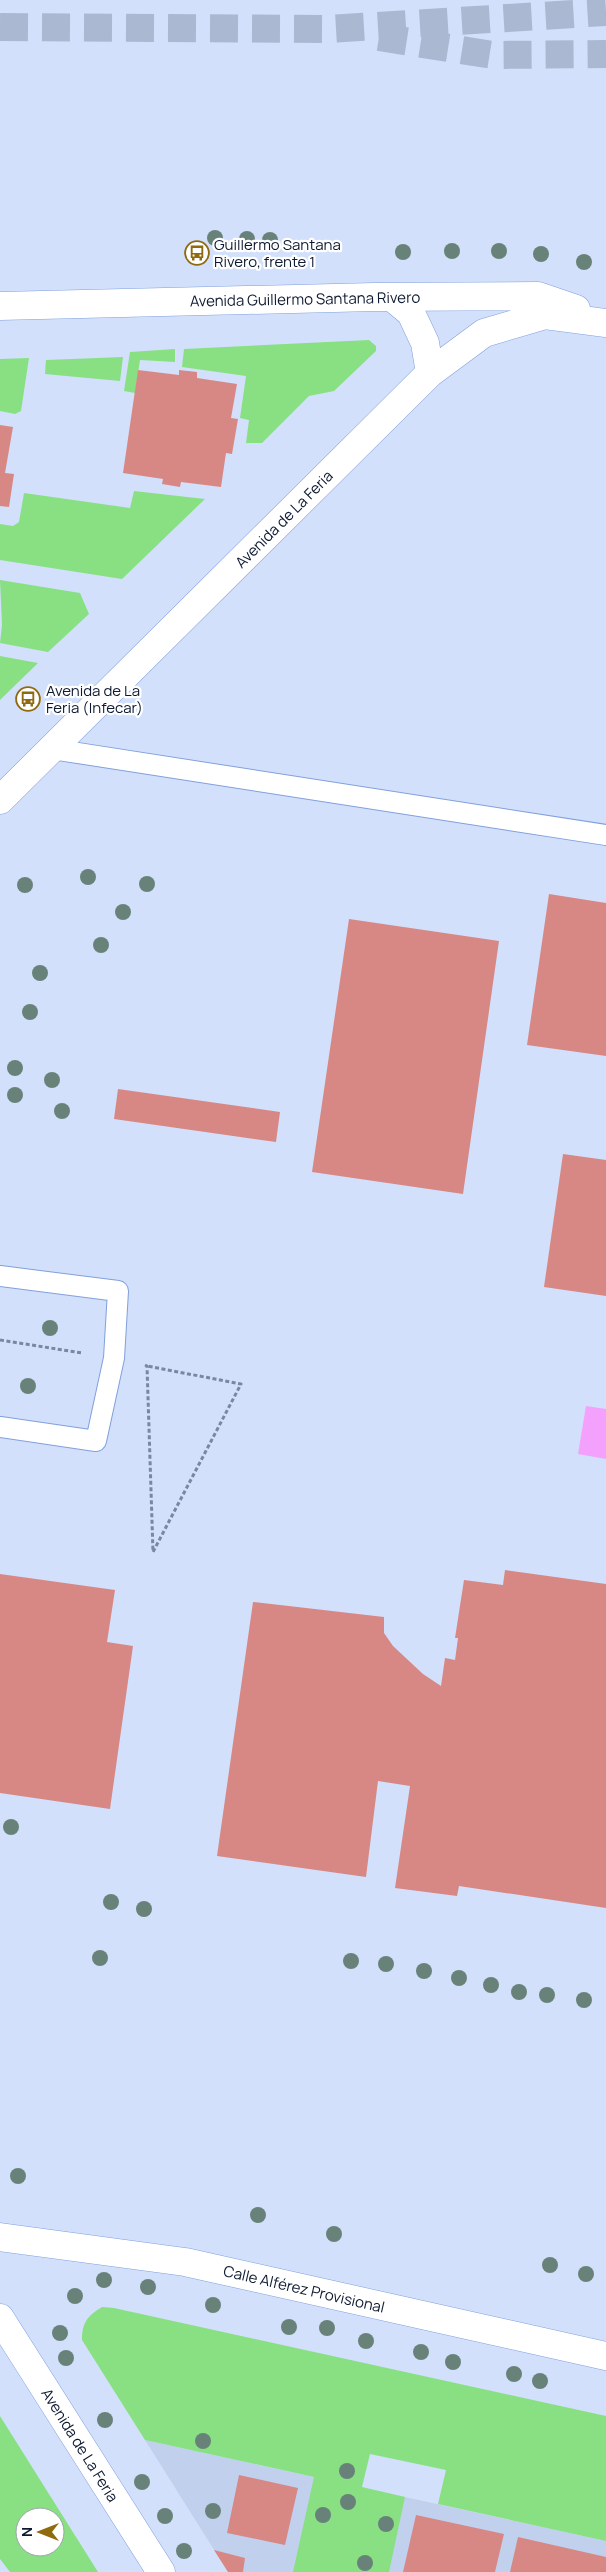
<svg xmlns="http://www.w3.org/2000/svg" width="606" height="2572" font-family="Manrope,sans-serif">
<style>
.built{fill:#c1d1ed}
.green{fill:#88e083;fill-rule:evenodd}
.water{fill:#f4a1fe}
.building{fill:#d78884}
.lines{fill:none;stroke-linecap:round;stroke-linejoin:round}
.highway-tunnel{stroke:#abb8d2;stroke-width:28;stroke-dasharray:28 14;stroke-linecap:butt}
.lane-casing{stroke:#80a0dd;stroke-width:22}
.street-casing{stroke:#80a0dd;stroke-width:29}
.path{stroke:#7a87a0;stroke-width:3;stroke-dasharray:4 2.5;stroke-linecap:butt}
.lane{stroke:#fff;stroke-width:20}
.street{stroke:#fff;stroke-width:28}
.tree{fill:#68827a}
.labels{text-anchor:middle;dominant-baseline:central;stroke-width:4.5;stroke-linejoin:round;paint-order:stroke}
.poi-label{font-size:15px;fill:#0d1930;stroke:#fff;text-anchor:start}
.street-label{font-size:15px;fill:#0d1930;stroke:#fff}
</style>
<rect width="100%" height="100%" fill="#d2e0fb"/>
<path class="built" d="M145,2440L606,2541V2572H228Z"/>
<path class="green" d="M369,340L376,346V351L334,391L309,396L262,443H246L249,420L240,418L246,376L182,367L184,349Z
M175,349V362L140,360L135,393L124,391L130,352Z
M123,357L120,381L45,374L46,360Z
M29,358L21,411L15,414L0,411V359Z
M134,491L205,499L122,579L0,560V524L13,526L19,522L24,493L130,508Z
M0,580L80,593L89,614L48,652L0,643L2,625Z
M0,656L38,663L0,700Z
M102,2307L114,2308L606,2416V2541L438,2504L446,2470L370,2454L362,2487L405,2497L389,2572H293L314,2477L145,2440L82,2340C82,2323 87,2316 102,2307Z
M0,2416L98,2572H10L0,2559ZM25,2517H55V2547H25Z"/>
<path class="water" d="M586,1406L606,1409V1459L578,1454Z"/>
<path class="building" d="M138,370L179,375V370L197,372V378L237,384L231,418L238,419L232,454L226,453L221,487L181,482L180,487L162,484L163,479L123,473Z
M0,425L13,427L5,473L14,474L9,507L0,506Z
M549,894L606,903V1056L527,1045Z
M349,919L499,941L463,1194L312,1172Z
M118,1089L280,1112L276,1142L114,1119Z
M563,1154L606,1160V1296L544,1287Z
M505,1570L606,1584V1908L459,1886L457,1896L395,1888L410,1786L378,1781L366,1877L217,1856L253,1602L384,1617V1633L393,1646L423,1674L441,1686L445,1658L455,1660L458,1638H455L464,1580L503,1585Z
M0,1574L115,1590L107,1642L133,1646L110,1809L0,1793Z
M239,2475L298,2488L285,2545L227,2533Z
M416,2515L504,2534L495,2572H403Z
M518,2537L606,2557V2572H510Z
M214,2550L245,2558L243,2572H228Z"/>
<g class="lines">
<path class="highway-tunnel" d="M0,27L328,29L606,12
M379,37L493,55L606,54"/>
<g class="lane-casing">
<path id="lane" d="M52,749L606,835
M0,1276L118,1291L114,1358L96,1441L0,1427"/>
</g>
<g class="street-casing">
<path id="street" d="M393,298L411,313L425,343L430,373
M0,306L374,297L538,296L576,309
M0,800L430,373L484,333L545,315L606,323
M0,2237L185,2262L606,2356
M0,2318L161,2572"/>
</g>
<path class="path" d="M0,1340L82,1353
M145,1365L147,1366L153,1552L241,1384L147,1366"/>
<use href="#lane" class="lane"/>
<use href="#street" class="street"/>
</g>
<g class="tree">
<circle cx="215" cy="238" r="8"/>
<circle cx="247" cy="239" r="8"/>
<circle cx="270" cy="240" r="8"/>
<circle cx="452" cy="251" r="8"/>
<circle cx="499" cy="251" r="8"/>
<circle cx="403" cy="252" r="8"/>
<circle cx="541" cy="254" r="8"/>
<circle cx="584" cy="262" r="8"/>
<circle cx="88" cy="877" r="8"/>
<circle cx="147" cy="884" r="8"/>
<circle cx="25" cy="885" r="8"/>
<circle cx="123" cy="912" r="8"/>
<circle cx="101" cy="945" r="8"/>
<circle cx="40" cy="973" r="8"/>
<circle cx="30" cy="1012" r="8"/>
<circle cx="15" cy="1068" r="8"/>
<circle cx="52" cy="1080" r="8"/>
<circle cx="15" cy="1095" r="8"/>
<circle cx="62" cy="1111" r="8"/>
<circle cx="50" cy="1328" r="8"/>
<circle cx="28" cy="1386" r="8"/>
<circle cx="11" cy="1827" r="8"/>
<circle cx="111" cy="1902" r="8"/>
<circle cx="144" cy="1909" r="8"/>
<circle cx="100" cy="1958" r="8"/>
<circle cx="351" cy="1961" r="8"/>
<circle cx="386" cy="1964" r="8"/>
<circle cx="424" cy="1971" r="8"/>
<circle cx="459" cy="1978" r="8"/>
<circle cx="491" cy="1985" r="8"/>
<circle cx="519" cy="1992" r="8"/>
<circle cx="547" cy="1995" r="8"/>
<circle cx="584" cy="2000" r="8"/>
<circle cx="18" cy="2176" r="8"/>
<circle cx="258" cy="2215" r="8"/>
<circle cx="334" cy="2234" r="8"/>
<circle cx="550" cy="2265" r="8"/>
<circle cx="586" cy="2274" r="8"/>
<circle cx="104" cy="2280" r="8"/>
<circle cx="148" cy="2287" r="8"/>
<circle cx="75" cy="2296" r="8"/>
<circle cx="213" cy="2305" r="8"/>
<circle cx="289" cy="2327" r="8"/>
<circle cx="327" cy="2328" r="8"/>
<circle cx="60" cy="2333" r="8"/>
<circle cx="366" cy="2341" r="8"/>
<circle cx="421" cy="2352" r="8"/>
<circle cx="66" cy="2358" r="8"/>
<circle cx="453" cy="2362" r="8"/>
<circle cx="514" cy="2374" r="8"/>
<circle cx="540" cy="2381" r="8"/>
<circle cx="105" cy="2420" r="8"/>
<circle cx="203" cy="2441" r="8"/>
<circle cx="347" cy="2471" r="8"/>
<circle cx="142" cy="2482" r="8"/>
<circle cx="348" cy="2502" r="8"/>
<circle cx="213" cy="2511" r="8"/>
<circle cx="323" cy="2515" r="8"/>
<circle cx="165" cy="2516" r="8"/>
<circle cx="386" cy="2524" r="8"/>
<circle cx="184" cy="2551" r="8"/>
<circle cx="365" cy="2563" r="8"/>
</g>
<defs>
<g id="bus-ring" transform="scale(1.25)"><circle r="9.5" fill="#fff" stroke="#906a0f" stroke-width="1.5"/><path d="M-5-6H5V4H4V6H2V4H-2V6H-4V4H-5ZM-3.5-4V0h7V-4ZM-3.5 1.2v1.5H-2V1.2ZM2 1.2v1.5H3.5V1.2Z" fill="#906a0f"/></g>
</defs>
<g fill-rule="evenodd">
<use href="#bus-ring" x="197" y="253"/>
<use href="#bus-ring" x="28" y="699"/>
</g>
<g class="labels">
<g class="poi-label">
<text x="214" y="244">Guillermo Santana<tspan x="214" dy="17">Rivero, frente 1</tspan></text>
<text x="46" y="690">Avenida de La<tspan x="46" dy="17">Feria (Infecar)</tspan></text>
</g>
<g class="street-label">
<text transform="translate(305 299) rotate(-1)">Avenida Guillermo Santana Rivero</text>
<text transform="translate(284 519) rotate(-45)">Avenida de La Feria</text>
<text transform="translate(304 2289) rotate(13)">Calle Alférez Provisional</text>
<text transform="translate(80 2445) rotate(58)">Avenida de La Feria</text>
</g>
</g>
<g transform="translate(40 2532) rotate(270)"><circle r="24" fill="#ffffff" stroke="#9ea3ac"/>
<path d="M0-4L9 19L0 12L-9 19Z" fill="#906a0f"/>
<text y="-8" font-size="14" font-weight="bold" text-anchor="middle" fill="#0d1930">N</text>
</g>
</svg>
